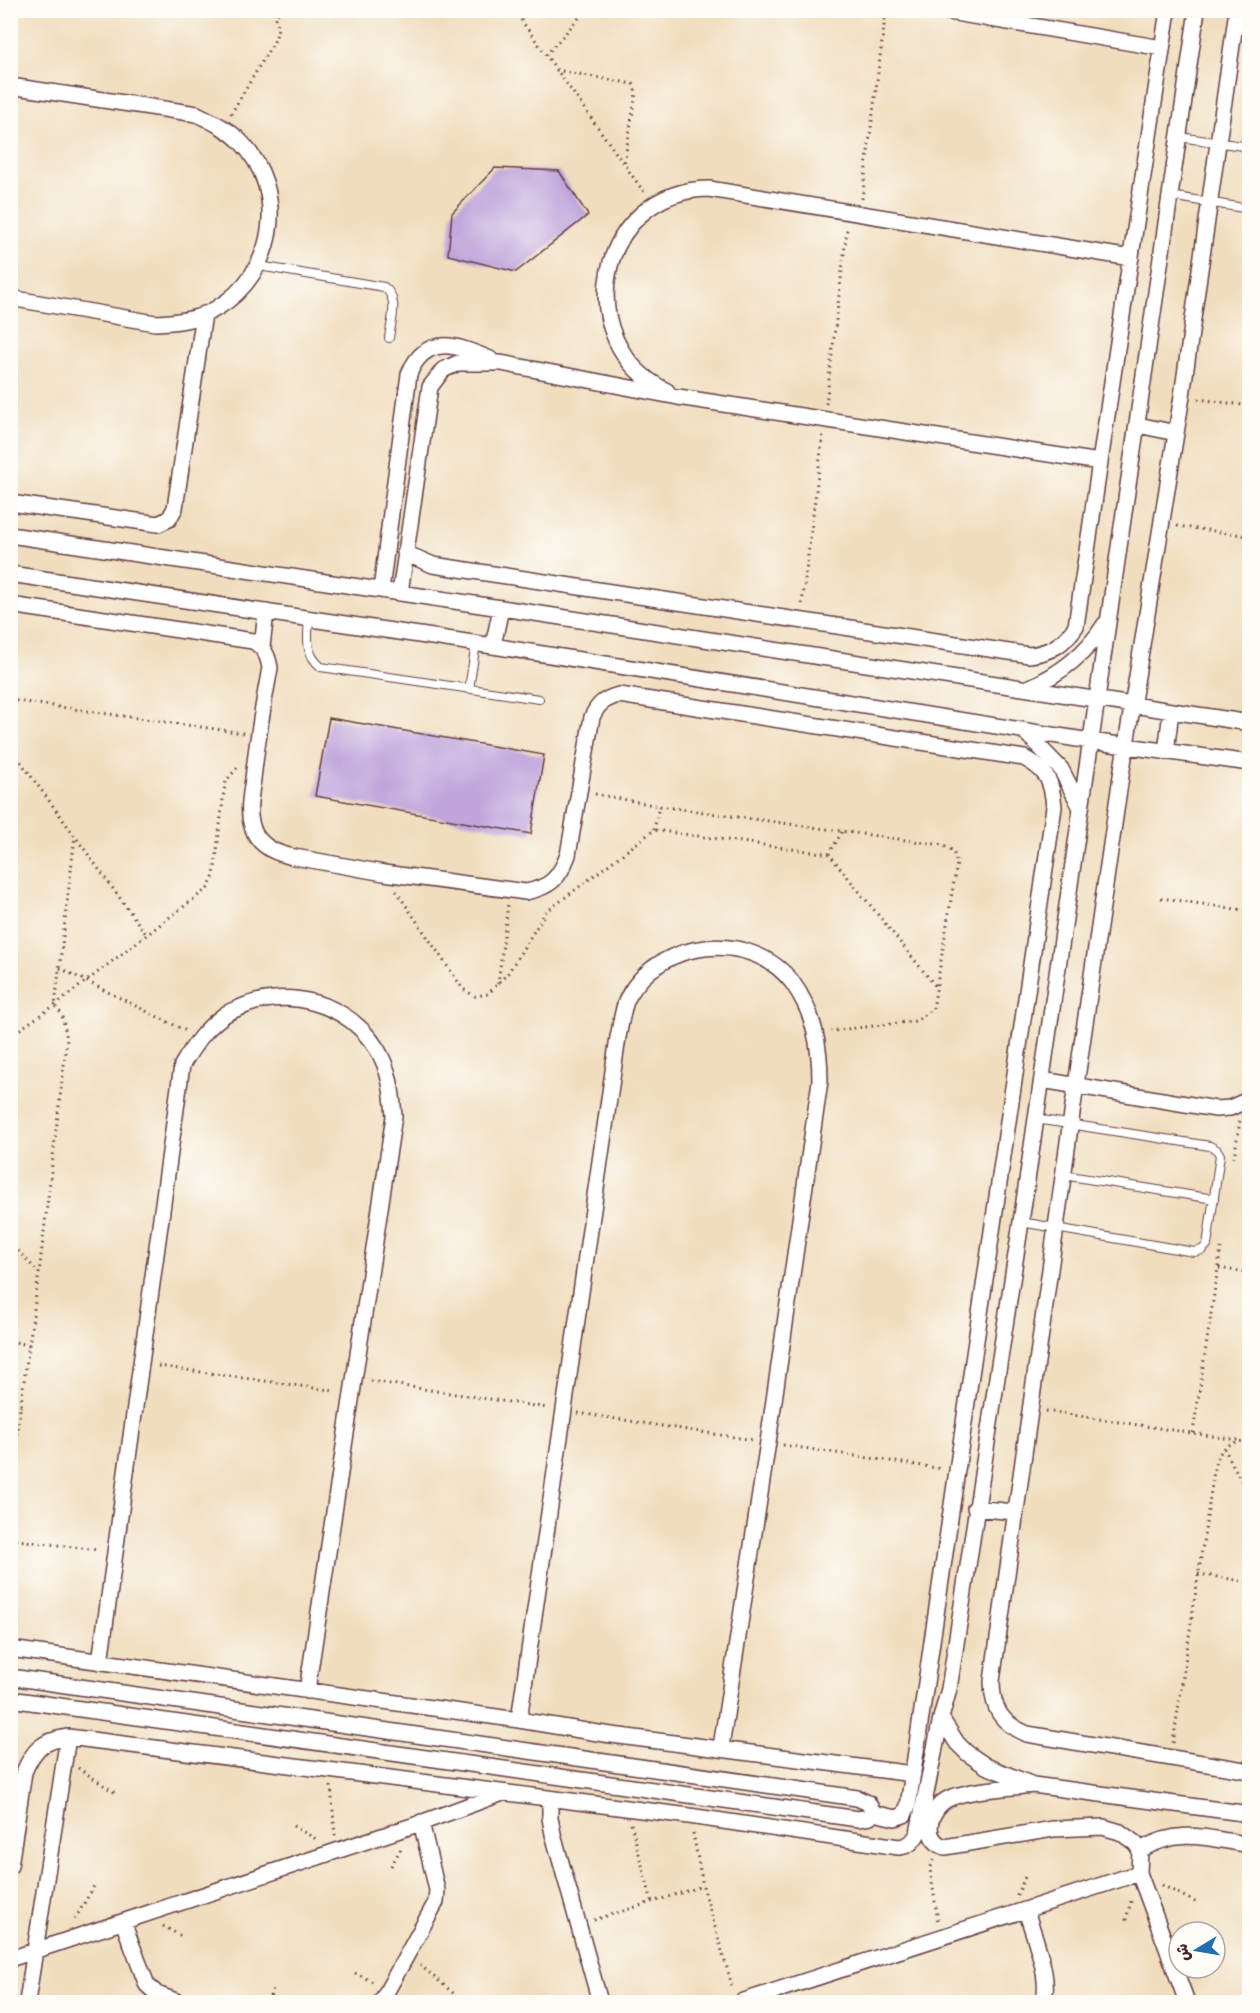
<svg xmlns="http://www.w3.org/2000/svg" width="1260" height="2013" font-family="'Playpen Sans','Playpen Sans Arabic',sans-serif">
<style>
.building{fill:#bfa5dc}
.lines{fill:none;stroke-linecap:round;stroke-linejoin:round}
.service-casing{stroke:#633c41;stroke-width:10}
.minor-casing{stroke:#633c41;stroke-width:18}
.path{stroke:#633c41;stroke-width:3;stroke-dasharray:1.5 4.5;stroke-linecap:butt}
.service{stroke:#fff;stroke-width:8}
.minor{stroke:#fff;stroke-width:15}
</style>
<rect width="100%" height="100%" fill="#fdfcf7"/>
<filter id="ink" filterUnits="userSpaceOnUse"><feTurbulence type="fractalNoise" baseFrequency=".0167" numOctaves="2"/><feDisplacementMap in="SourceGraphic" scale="12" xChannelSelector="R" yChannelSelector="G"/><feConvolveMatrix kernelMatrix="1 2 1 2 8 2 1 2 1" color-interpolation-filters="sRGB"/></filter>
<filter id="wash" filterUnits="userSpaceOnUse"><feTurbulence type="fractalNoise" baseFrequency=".008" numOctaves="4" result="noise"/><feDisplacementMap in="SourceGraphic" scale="24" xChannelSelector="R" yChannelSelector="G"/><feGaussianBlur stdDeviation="1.35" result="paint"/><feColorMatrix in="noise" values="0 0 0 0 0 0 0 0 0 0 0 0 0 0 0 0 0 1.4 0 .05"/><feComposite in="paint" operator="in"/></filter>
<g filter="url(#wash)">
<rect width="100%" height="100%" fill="#f0ddbd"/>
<g id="blocks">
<path class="building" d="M495,168L559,171L588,215L516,272L448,255L452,213Z
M329,718L544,755L531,834L315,796Z"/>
</g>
</g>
<g filter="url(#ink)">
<use href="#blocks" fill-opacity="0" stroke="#633c41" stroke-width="1.5"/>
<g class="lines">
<g class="service-casing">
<path id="service" d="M1179,137L1250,147
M1170,196L1250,209
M259,266L384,287C400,299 391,321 389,338
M309,618C308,639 304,652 321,667L539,699
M469,689L476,643
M1063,1175L1214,1199
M1021,1222L1194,1252L1202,1250L1207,1245L1220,1155L1217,1150L1210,1146L1036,1119"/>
</g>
<g class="minor-casing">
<path id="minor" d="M937,10L1162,48
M1197,10L1021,1222L949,1689L941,1718L957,1743L967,1753L986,1766L1033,1785L1250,1814
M1237,10L1182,396L1121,776L1076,1085L992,1681C992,1709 1001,1723 1027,1734L1250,1771
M10,86L197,114C213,122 228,129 240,141C289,191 276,273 217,308C198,320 177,322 155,323L10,298
M667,391C567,343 597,190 709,189L1131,258
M1138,425L1176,433
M1100,462L1168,10
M10,503L158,524L169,519L175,508L204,314
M10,535L501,608L1250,723
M10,574L493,646L1090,741L1250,763
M381,590L409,374C426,332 458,346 490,359
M400,593L430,387L443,370L458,363H501L678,397L1100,462L1076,626C1064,644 1050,653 1029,655L433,565L405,553
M10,605L253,641C264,648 268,655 270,668C263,705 257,742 253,779C251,794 247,811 252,826C257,844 272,852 289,856L384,873L526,892C550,887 559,879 568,855L592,717C598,704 604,699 619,695L1024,758C1047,770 1052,781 1054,807L908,1806L904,1815L895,1818L874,1813L870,1817L858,1819L10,1699
M493,646L501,608
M262,647L266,612
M1028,688C1061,674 1086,654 1105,624
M1023,730L1061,769L1080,806
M1166,752L1171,711
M1042,1080L1216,1109L1230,1108L1250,1099
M975,1508L1014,1512
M10,1649L519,1720L604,1734L913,1774
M100,1662L182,1065C194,1045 204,1030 223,1016C228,1012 234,1010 239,1008C288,986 348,1003 377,1049C390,1070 392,1092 394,1116L307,1691
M10,1677L857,1798L868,1803L874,1813
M519,1720L618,1037C621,1025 622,1008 628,997C659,939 751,929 792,982C814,1012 820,1045 820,1081L768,1442L721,1747
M1033,1785C1008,1788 973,1789 950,1798C930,1806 920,1839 945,1847L1053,1829L1103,1827L1120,1832L1135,1843L1140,1850L1139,1873L1187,2002
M550,1799V1818L553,1834L600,2002
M1140,1850C1180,1827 1207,1838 1250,1845
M10,1866L24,1772C34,1748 43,1741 68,1737L689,1816L899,1847C909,1846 913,1842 918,1833L941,1718
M1026,1910C1033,1934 1052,1980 1043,2002
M123,1922L147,1985L157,1994L178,2002
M10,1959L415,1825L500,1794
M27,2002L68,1737
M381,2002L436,1902L437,1890L421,1822
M741,2002L1139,1873"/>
</g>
<path class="path" d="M514,10L646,195
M546,55L586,10
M556,70L633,84L636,93L624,164
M231,114L276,38L278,27L275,16L282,10
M862,199L886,10
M1198,399L1250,406
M826,404L847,229
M1177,526L1250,536
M802,604L823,434
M10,700L243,733
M10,747L146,934
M595,794L659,806L942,845L953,851L957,863L933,1009L916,1021L831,1031
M654,830L659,806
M829,854L842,832
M396,891L463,989L475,996L488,994L508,973L546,912L654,830L829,854L937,988
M1161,898L1250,911
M60,968L186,1031
M498,984L508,904
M10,1036L55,1005L208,888L214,876L224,791L226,781L237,768
M1234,1158L1240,1120
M10,1242L39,1273
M1219,1268L1250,1273
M10,1341L29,1345
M158,1366L336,1391
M371,1381L548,1408
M1046,1411L1238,1440
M10,1413L21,1406
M578,1413L753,1440
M1193,1433L1221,1248
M783,1445L943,1469
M1224,1448L1250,1497
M10,1482L39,1273L67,1039L62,1015L55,1005L75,836
M10,1539L98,1550
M1198,1574L1250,1582
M1173,1743L1215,1464C1220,1448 1232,1439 1250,1442
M78,1768L117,1794
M331,1786L335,1836
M631,1824L652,1902
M293,1826L318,1840
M693,1833L703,1886L733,1989
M934,1860L930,1869L938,1921
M391,1866L402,1847
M1162,1885L1197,1903
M1017,1895L1025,1877
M75,1919L94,1886
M594,1920L703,1886
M1126,1920L1131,1901
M163,1926L181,1936
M420,1965L464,2002
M355,1973L375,1983
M268,2002L274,1986"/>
<use href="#service" class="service"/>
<use href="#minor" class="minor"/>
</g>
</g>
<rect width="1260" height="2013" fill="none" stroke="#fdfcf7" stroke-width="36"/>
<g transform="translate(1197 1950) rotate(259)"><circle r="28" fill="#fdfcf7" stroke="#b5a4a5" stroke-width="1.5"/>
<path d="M0-4.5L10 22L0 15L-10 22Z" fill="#1f6fb2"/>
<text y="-9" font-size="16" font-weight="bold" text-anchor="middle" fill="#4a1f2b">ش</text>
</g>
</svg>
